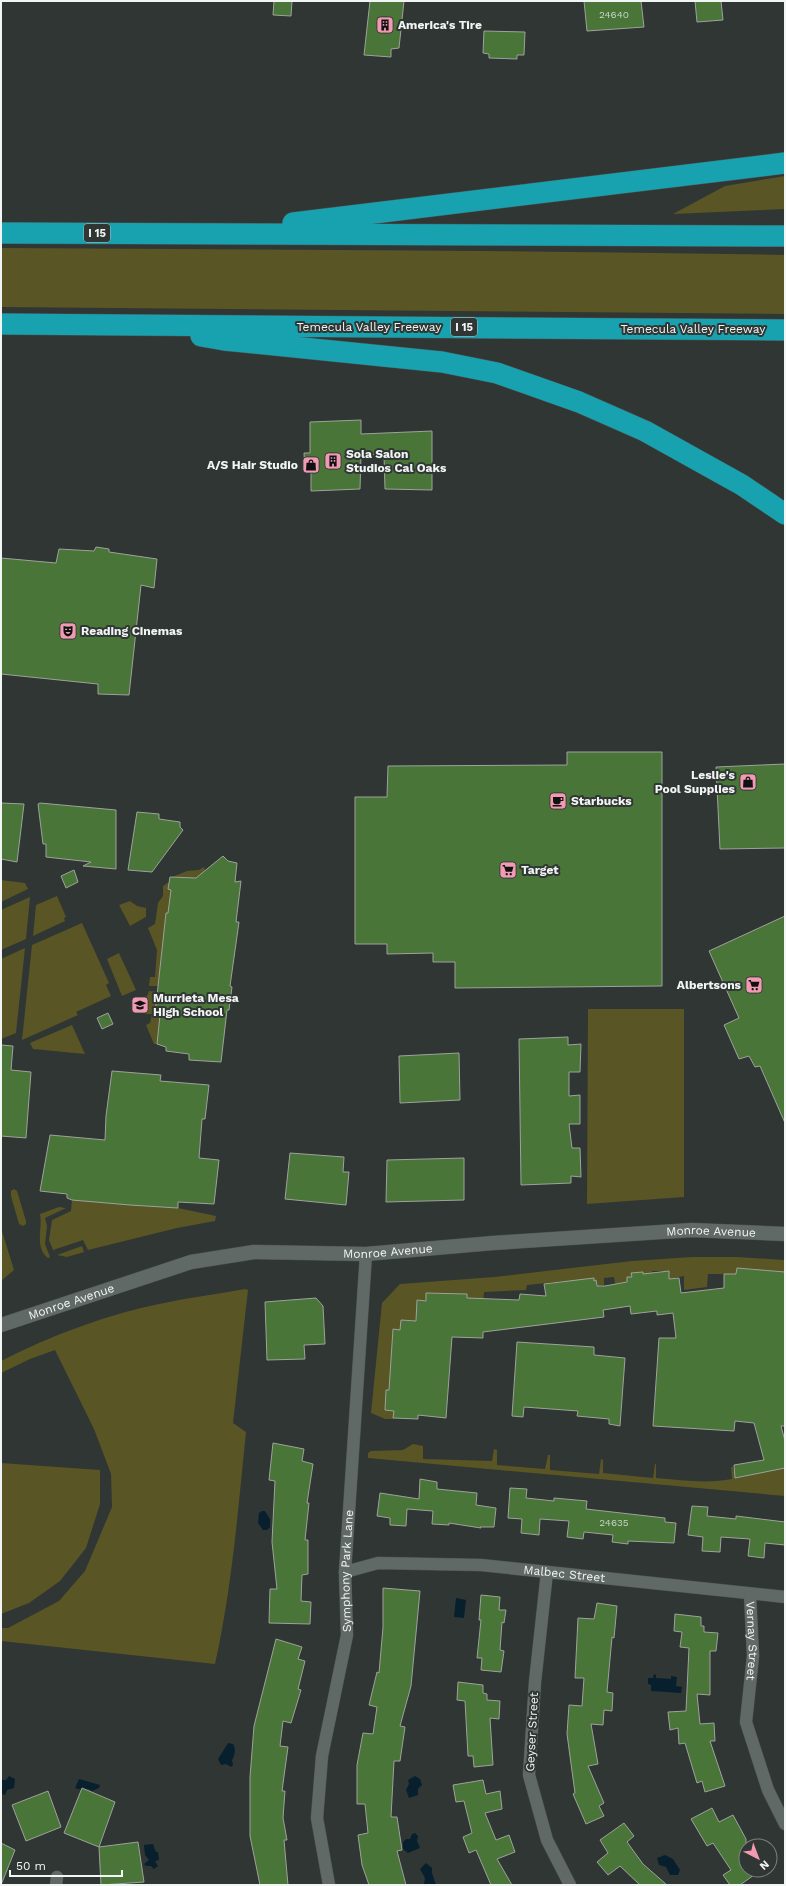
<svg xmlns="http://www.w3.org/2000/svg" width="786" height="1886" font-family="'Work Sans',sans-serif">
<style>
.green{fill:#5a5525}
.water{fill:#08202e}
.building{fill:#4a7538;stroke:#9ea29c}
.lines{fill:none;stroke-linecap:round;stroke-linejoin:round}
.minor-casing{stroke:#4c5250;stroke-width:13}
.tertiary-casing{stroke:#4c5250;stroke-width:15}
.motorway-casing{stroke:#4c5250;stroke-width:22}
.minor{stroke:#616966;stroke-width:12}
.tertiary{stroke:#616966;stroke-width:14}
.motorway{stroke:#18a1ae;stroke-width:21}
.labels{text-anchor:middle;dominant-baseline:central;stroke-width:4;stroke-linejoin:round;paint-order:stroke}
.number-label{font-size:10px;fill:#c7d5c5}
.shield{fill:#303634;stroke:#b7bcba;stroke-width:1}
.shield-label{font-size:11px;font-weight:bold;fill:#f1f5f4}
.poi-label{font-size:12px;font-weight:bold;fill:#f1f5f4;stroke:#303634;text-anchor:start}
.street-label{font-size:12px;fill:#f1f5f4;stroke:#303634}
</style>
<rect width="100%" height="100%" fill="#303634"/>
<path class="green" d="M785,176V209L673,214L725,186Z
M1,248C262,250 524,250 785,255V314L1,307Z
M204,867L205,871L196,878L172,877L187,871L199,870Z
M1,880L25,883L28,889L1,902Z
M169,882L168,889L171,890L172,913H166L158,986H149L150,977H155L157,950L148,928L155,924L158,903L163,896V886Z
M57,896L66,917L64,918L65,921L33,936L36,905Z
M30,897L26,939L1,950V910Z
M130,901L137,906L146,908V917L130,926L119,905Z
M82,923L109,983L106,985L111,996L76,1012L78,1015L22,1040L32,945Z
M25,948L16,1033L1,1039V959Z
M119,953L136,990L122,996L107,959Z
M149,991L158,992L160,1015L157,1044H154L146,1025L150,1023L152,1014H146L140,999L147,996Z
M588,1009H684V1197L587,1204Z
M72,1025L85,1054L33,1049L30,1043Z
M14,1189L17,1191L26,1221V1224L23,1226L19,1224L11,1196V1191Z
M72,1200L178,1208L216,1216L215,1221L177,1228L88,1250L83,1240L53,1250L49,1240L52,1220L71,1211Z
M59,1207L66,1208L45,1218L47,1226L45,1244L50,1257L48,1258C34,1247 43,1228 40,1214Z
M1,1228L14,1270L1,1281Z
M82,1246L84,1252L67,1257L57,1255Z
M692,1257H737L785,1260V1272L764,1270L754,1279V1269L737,1268L736,1274H708L707,1287L684,1290V1276L669,1279L668,1271H652L656,1284L644,1285L642,1272L632,1273V1277H627V1282L615,1284L614,1277L604,1278V1285L597,1286L596,1281H594L567,1288L566,1281L527,1285L526,1290L484,1292L483,1305L467,1298V1294L426,1293V1301L418,1300L416,1321L400,1330L393,1329L392,1349L397,1391L386,1390L385,1410H394V1419H385L371,1413L382,1303L400,1284L494,1277L632,1261Z
M245,1289L248,1290L233,1423L246,1432C238,1510 232,1588 215,1664L1,1641V1628H8L59,1601L85,1571L112,1507L111,1474L94,1429L55,1350L30,1359L1,1373V1361C52,1335 108,1314 164,1303C191,1297 218,1294 245,1289Z
M413,1444L423,1446V1459L492,1461L494,1449L497,1450V1465L545,1469L548,1455H550V1470L599,1474L601,1459L603,1460V1473L653,1478L655,1464H656V1478C681,1480 707,1484 732,1479L731,1467H733L735,1478L785,1468V1496L368,1458V1453L371,1451L403,1450Z
M1,1463L100,1470V1504L86,1548L60,1581L29,1603L1,1614Z"/>
<path class="water" d="M262,1511H265L270,1519V1527L267,1530H263L258,1523L259,1513Z
M456,1598L466,1600L464,1618L454,1617Z
M654,1674L656,1675V1678L671,1679V1676L677,1677L676,1686L682,1687L681,1693L651,1691V1685L648,1684V1678H653Z
M228,1743L233,1744C236,1748 235,1756 232,1760L233,1765L231,1767L226,1764L221,1765L218,1759Z
M9,1776L15,1779L14,1788L7,1790L5,1795L1,1794V1780H6Z
M415,1776L420,1779L422,1785L418,1789V1795L409,1798L406,1790L409,1784L408,1780Z
M79,1779L100,1785L99,1788L92,1791L88,1789L85,1791L75,1788Z
M415,1833L418,1836L417,1841L420,1848L408,1853L403,1849V1842L406,1839H410L412,1834Z
M153,1844L156,1852H158L159,1860L155,1861L158,1866L154,1869L151,1866H146L144,1864L149,1860L145,1855L144,1845Z
M665,1855L673,1859L680,1870L678,1875H670L666,1867L659,1865L657,1858Z
M426,1863L432,1868V1873L436,1885L424,1884L425,1878L420,1869Z"/>
<path class="building" d="M274,1H292L291,16L273,15Z
M370,1H404L399,48L391,49V57L364,55Z
M584,1H641L644,27L587,31Z
M695,1H721L723,20L697,22Z
M484,31L525,32L524,55H517V59L489,58V54L483,53Z
M361,420V434L432,431V490L385,489L384,455H361L360,489L311,491V471L305,472L304,453H310V422Z
M96,547L109,549V552L157,559L154,588L141,585L129,695L98,694V684L1,674V558L56,563L59,549L94,551Z
M567,752H662V986L455,988V962H433V953L387,954V944H355V797H387L388,766L567,765Z
M785,764V848L720,849L716,767Z
M1,803L24,804L17,862L1,859Z
M40,803L116,810V869L83,866L91,862L46,857V844H43L38,804Z
M137,812L159,814V819L180,822V827L183,830L152,872L128,870Z
M223,856L228,861L237,863L235,882L241,881L236,922H239L230,986L232,987L229,1010H227L221,1062L189,1060V1054L166,1051V1047L157,1044L160,1015L155,1014L166,913H168L171,890L168,889L170,877L196,878Z
M74,870L78,882L66,888L61,876Z
M785,916V1123L760,1066L755,1067L749,1056L739,1059L724,1025L739,1018L709,951Z
M108,1013L113,1024L102,1029L97,1018Z
M568,1037V1045L581,1044L580,1072H569V1096L580,1095V1124H569L572,1148H580L581,1177L571,1176V1183L521,1185L519,1039Z
M1,1045L13,1046L11,1070L31,1072L26,1138L1,1136Z
M459,1053L460,1100L400,1103L399,1056Z
M112,1071L161,1075L160,1081L209,1085L205,1119H202L199,1158L219,1160L214,1204L178,1202V1208L130,1205L72,1200L67,1198V1194L40,1191L50,1135L105,1140L106,1116Z
M290,1153L344,1157L343,1172H349L346,1205L285,1199Z
M464,1158V1200L386,1202L387,1160Z
M737,1268L785,1272V1426H781L785,1441V1468L735,1478L734,1465L764,1460L754,1423L735,1421L734,1431L653,1426L659,1338H676L673,1313L657,1315V1311L631,1314L630,1306L603,1310L604,1317L483,1332V1338L452,1337L446,1418L418,1415V1419L393,1418L394,1411L385,1410L386,1390H389L393,1329L400,1330L401,1320L416,1321L417,1300L426,1301V1293L467,1294V1298L519,1300L520,1294L546,1296L544,1284L594,1278V1281L596,1280L597,1286H605L627,1282V1277H632L631,1273L643,1272V1274L669,1271V1279L679,1278L681,1293L724,1288V1274H736Z
M316,1298L323,1306L325,1344L304,1345L305,1359L267,1360L265,1302Z
M517,1342L594,1347V1355L625,1358L620,1426L609,1424V1419L577,1416L578,1411L524,1407L523,1417L512,1416Z
M273,1443L304,1449L302,1461L313,1464L307,1503H309L305,1540H308V1574L302,1575L301,1601L311,1602L310,1624L269,1623L270,1589H277L272,1542L275,1481L269,1480Z
M420,1479L437,1482V1489L477,1493L476,1505L496,1508L494,1527H480L481,1528L449,1523V1525L432,1524L433,1511L407,1509L406,1526L390,1525V1518L377,1516L380,1493L419,1499Z
M510,1488L527,1489L526,1498L554,1501V1498L587,1501L586,1509L665,1518V1522L676,1523L674,1543L628,1541V1544L612,1542L613,1535L584,1532L583,1539L567,1537L569,1521L540,1519L539,1535L521,1533L522,1519L508,1518Z
M692,1506L708,1507L707,1516L736,1519V1516L785,1522V1545L765,1543L764,1558L748,1556L750,1539L721,1537L720,1552L702,1551L703,1537L688,1535Z
M383,1588L420,1591L411,1686L400,1726L405,1727L400,1761H394L391,1817H397L402,1850L397,1851L406,1885H369L362,1865L358,1835L368,1833L365,1804H357V1765L363,1733L373,1734L377,1707L369,1705L377,1672L379,1673L383,1627Z
M481,1595L500,1597L499,1610H506L504,1623L502,1622L500,1650L504,1651L501,1672L481,1670L482,1658H477L481,1620H479Z
M597,1603L617,1606L614,1638L612,1637L607,1692L613,1693L612,1711L604,1710L603,1725L591,1724L598,1764L588,1766L604,1803L599,1806L604,1816L586,1824L573,1794L575,1793L567,1734L569,1705L582,1706L584,1678H575L578,1618L594,1619Z
M675,1614L701,1617V1626H704V1632L718,1633L716,1651H710V1695L697,1694L700,1724L714,1723L715,1741H710L725,1786L705,1792L702,1781L697,1783L685,1743L679,1744L678,1728L670,1730L668,1712L686,1711L689,1648L680,1647L682,1632L674,1631Z
M276,1639L302,1647L298,1659L305,1661L298,1689L301,1690L291,1723L283,1721L280,1746L288,1747L282,1791H285L283,1818L287,1840H284L288,1885H260L250,1836V1777L254,1726Z
M458,1682L483,1685V1693L487,1694V1700L500,1701L499,1719L490,1718L493,1765L474,1767L473,1756H468L465,1701L457,1700Z
M483,1780L486,1794L500,1791L502,1809L485,1813L496,1840L509,1835L515,1852L497,1859L512,1885H491L476,1850L469,1853L463,1837L472,1833L464,1801L456,1802L453,1785Z
M82,1788L115,1802L99,1847L64,1833Z
M48,1791L61,1827L26,1841L12,1805Z
M712,1808L719,1822L733,1815L746,1839V1870H751L754,1875L740,1885H730L723,1875L731,1870L713,1843L707,1846L691,1819Z
M624,1823L634,1836L627,1842L643,1864L667,1885H640L620,1866L608,1875L597,1862L608,1853L600,1840Z
M138,1842L144,1882L101,1885L99,1847Z
M1,1843L15,1850L1,1885Z"/>
<g class="lines">
<g class="minor-casing">
<g id="minor">
<path id="s1" d="M345,1572L378,1563L481,1565L785,1597"/>
<path d="M547,1572L535,1682L529,1775L547,1840L570,1885"/>
<path id="s2" d="M750,1594L753,1656L746,1722L768,1790L785,1824"/>
<path d="M56,1885L57,1877"/>
<path id="s3" d="M329,1885L317,1818L322,1756L347,1635L345,1572L366,1254"/>
</g>
</g>
<g class="tertiary-casing">
<g id="tertiary">
<path id="s4" d="M1,1325L191,1262L254,1252L366,1254L493,1243L692,1230L785,1234"/>
</g>
</g>
<g class="motorway-casing">
<path id="motorway" d="M293,223L785,163
M1,233L785,236
M1,324L785,330
M201,336L224,340L442,362L497,373L579,402L645,431L742,485L785,514"/>
</g>
<use href="#minor" class="minor"/>
<use href="#tertiary" class="tertiary"/>
<use href="#motorway" class="motorway"/>
</g>
<defs>
<g id="building-square" transform="scale(0.9)"><rect x="-9" y="-9" width="18" height="18" rx="4" fill="#f19ab3" stroke="#303634"/><path d="M-4-6H4V6H1V3H-1V6H-4ZM-2.5-4.3h1.7v1.8h-1.7ZM.8-4.3h1.7v1.8H.8ZM-2.5-1h1.7V.8h-1.7ZM.8-1h1.7V.8H.8Z" fill="#111"/></g>
<g id="shop-square" transform="scale(0.9)"><rect x="-9" y="-9" width="18" height="18" rx="4" fill="#f19ab3" stroke="#303634"/><path d="M-5-2.5h2.3a2.7 3.5 0 0 1 5.4 0H5L5.5 6h-11ZM-1.5-2.5h3a1.5 2.3 0 0 0-3 0Z" fill="#111"/></g>
<g id="theatre-square" transform="scale(0.9)"><rect x="-9" y="-9" width="18" height="18" rx="4" fill="#f19ab3" stroke="#303634"/><path d="M-5-5.5Q0-4 5-5.5V0Q5 5 0 6Q-5 5-5 0ZM-3.3-2.5H-1v1.5H-3.3ZM1-2.5H3.3v1.5H1ZM-2.8 1Q0 5.5 2.8 1Z" fill="#111"/></g>
<g id="cafe-square" transform="scale(0.9)"><rect x="-9" y="-9" width="18" height="18" rx="4" fill="#f19ab3" stroke="#303634"/><path d="M-5.5-4.5H6V0H3Q3 3.5 0 3.5H-2.5Q-5.5 3.5-5.5 0ZM3-3.2v2h1.7v-2ZM-6 4.5H4V6H-6Z" fill="#111"/></g>
<g id="supermarket-square" transform="scale(0.9)"><rect x="-9" y="-9" width="18" height="18" rx="4" fill="#f19ab3" stroke="#303634"/><path d="M-6-5.5h2.5l.6 2H6L4.5 2H-2.5L-4.4-4H-6ZM-1.5 3.2a1.3 1.3 0 1 0 .1 0ZM3 3.2a1.3 1.3 0 1 0 .1 0Z" fill="#111"/></g>
<g id="school-square" transform="scale(0.9)"><rect x="-9" y="-9" width="18" height="18" rx="4" fill="#f19ab3" stroke="#303634"/><path d="M0-5L7-2L0 1L-7-2ZM-4 1L0 2.5L4 1V4Q0 6-4 4Z" fill="#111"/></g>
</defs>
<g fill-rule="evenodd">
<use href="#building-square" x="385" y="25"/>
<use href="#building-square" x="333" y="461"/>
<use href="#shop-square" x="311" y="465"/>
<use href="#theatre-square" x="68" y="631"/>
<use href="#shop-square" x="748" y="782"/>
<use href="#cafe-square" x="558" y="801"/>
<use href="#supermarket-square" x="508" y="870"/>
<use href="#supermarket-square" x="754" y="985"/>
<use href="#school-square" x="140" y="1005"/>
</g>
<g class="labels">
<g class="number-label">
<text x="614" y="14">24640</text>
<text x="614" y="1522">24635</text>
</g>
<g class="shield">
<rect x="84" y="224" width="26" height="18" rx="3"/>
<rect x="451" y="318" width="26" height="18" rx="3"/>
</g>
<g class="shield-label">
<text x="97" y="233">I 15</text>
<text x="464" y="327">I 15</text>
</g>
<g class="poi-label">
<text x="398" y="25">America's Tire</text>
<text x="346" y="454">Sola Salon<tspan x="346" dy="14">Studios Cal Oaks</tspan></text>
<text x="298" y="465" text-anchor="end">A/S Hair Studio</text>
<text x="81" y="631">Reading Cinemas</text>
<text x="735" y="775" text-anchor="end">Leslie's<tspan x="735" dy="14">Pool Supplies</tspan></text>
<text x="571" y="801">Starbucks</text>
<text x="521" y="870">Target</text>
<text x="741" y="985" text-anchor="end">Albertsons</text>
<text x="153" y="998">Murrieta Mesa<tspan x="153" dy="14">High School</tspan></text>
</g>
<g class="street-label">
<text x="369" y="327">Temecula Valley Freeway</text>
<text x="693" y="329">Temecula Valley Freeway</text>
<text stroke="none"><textPath href="#s4" startOffset="722">Monroe Avenue</textPath></text>
<text stroke="none"><textPath href="#s4" startOffset="398">Monroe Avenue</textPath></text>
<text stroke="none"><textPath href="#s4" startOffset="74">Monroe Avenue</textPath></text>
<text stroke="none"><textPath href="#s3" startOffset="318">Symphony Park Lane</textPath></text>
<text stroke="none"><textPath href="#s1" startOffset="221">Malbec Street</textPath></text>
<text stroke="none"><textPath href="#s2" startOffset="47">Vernay Street</textPath></text>
<text transform="translate(532 1732) rotate(-87)">Geyser Street</text>
</g>
</g>
<rect width="786" height="1886" fill="none" stroke="#f1f5f4" stroke-width="4"/>
<g transform="translate(758 1858) rotate(138)"><circle r="19" fill="#303634" stroke="#7d8281"/>
<path d="M0-3L7 15L0 10L-7 15Z" fill="#f19ab3"/>
<text y="-6" font-size="11" font-weight="bold" text-anchor="middle" fill="#f1f5f4">N</text>
</g>
<path d="M10 1870v6h112v-6" fill="none" stroke="#f1f5f4" stroke-width="2"/>
<text x="16" y="1870" font-size="12" fill="#f1f5f4" stroke="#303634" stroke-width="3" paint-order="stroke">50 m</text>
</svg>
